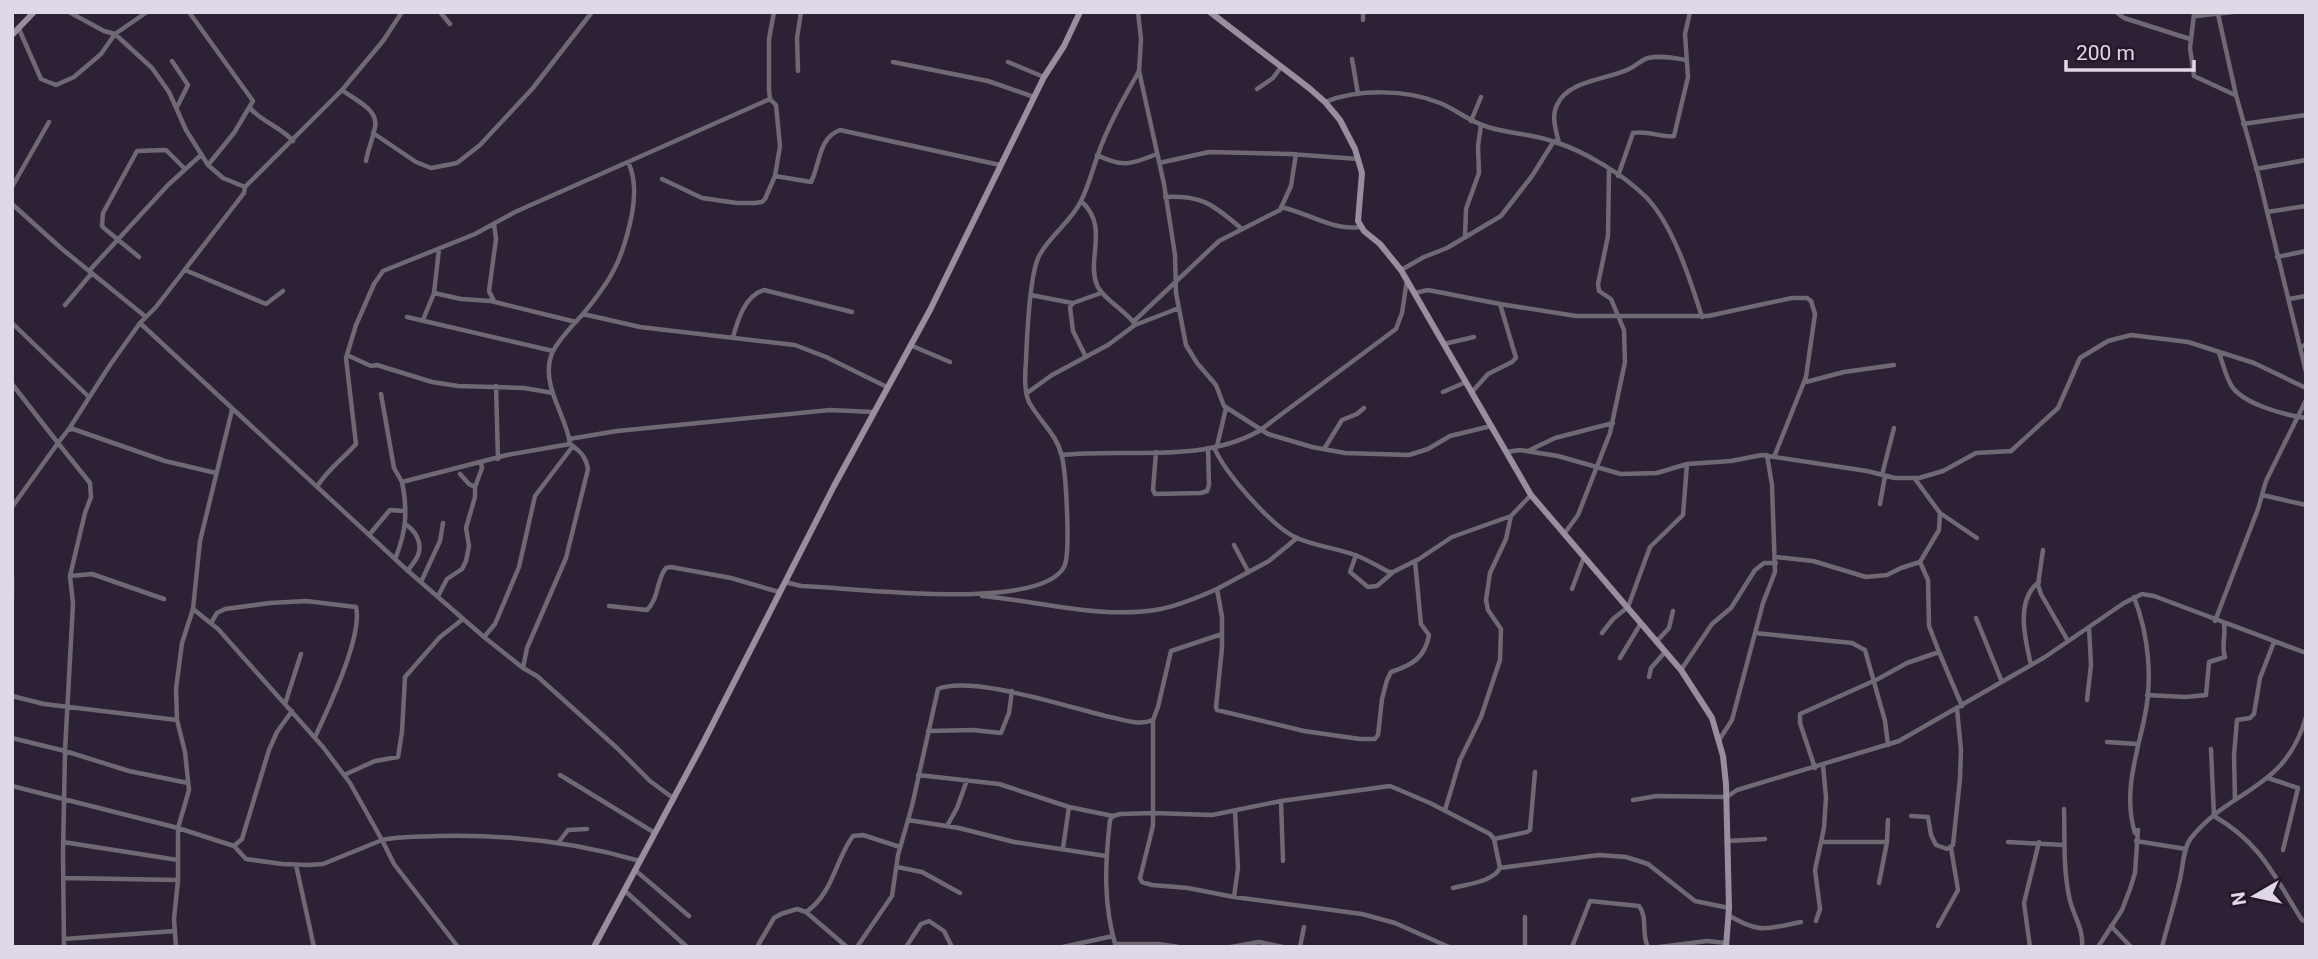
<svg xmlns="http://www.w3.org/2000/svg" width="2318" height="959" font-family="Roboto,sans-serif">
<style>
.lines{fill:none;stroke-linecap:round;stroke-linejoin:round}
.street{stroke:#6f6974;stroke-width:4.5}
.secondary{stroke:#988e9f;stroke-width:6}
</style>
<rect width="100%" height="100%" fill="#2d2136"/>
<g class="lines">
<path class="street" d="M69,12L104,31L115,34L152,68L169,92L186,130L208,165L223,178L245,187
M189,12L253,101L234,133L208,165
M440,12L450,24
M1138,12L1141,39L1139,71L1164,184L1175,255L1176,293L1186,345L1197,363L1216,385L1224,406L1268,434L1312,447L1345,453L1409,455L1428,449L1450,436L1491,426
M2116,12L2124,18L2190,39
M2194,13L2196,16L2233,12
M2194,14L2190,48L2194,76L2235,95
M2218,14L2236,95L2258,174L2306,372
M1363,20V12
M19,29L41,79L56,85L74,77L101,54L115,34L147,12
M1352,59L1358,94
M172,61L188,85L177,107
M893,62L988,81L1034,97
M1008,62L1044,77
M798,71L797,38L801,12
M1257,89L1273,78L1281,67
M342,90C353,99 379,109 375,127C373,139 368,149 366,161
M1325,102C1358,89 1406,89 1440,103C1457,110 1470,122 1488,127C1510,134 1533,134 1555,142C1584,151 1624,175 1646,197C1673,225 1690,279 1702,317
M250,108C262,122 281,127 293,141
M1471,121L1481,97
M2243,124L2306,115
M373,133L416,162L431,168L457,163L480,145L533,88L592,12
M1559,143C1556,131 1551,116 1557,105C1568,80 1607,80 1629,69C1636,66 1641,60 1648,58C1660,55 1674,58 1686,60
M1097,155C1123,168 1132,164 1157,154
M1159,163L1209,152L1290,154L1358,159
M2256,169L2306,160
M775,176L811,182C820,165 818,138 840,130L1000,165
M1618,176L1633,133C1648,130 1661,138 1674,136L1688,77L1685,34L1690,12
M662,179L702,198L737,203H755L762,202L765,199L775,176L780,146L776,105L770,99L769,90V39L774,12
M12,187L49,122
M1165,197C1203,195 1213,205 1241,228
M1081,201C1110,227 1086,258 1097,285C1102,298 1125,310 1135,324
M12,204L62,249L146,317
M1281,207C1309,213 1332,231 1361,227
M2267,212L2306,206
M494,224L496,239L489,291L494,301
M1465,237L1466,209L1479,173L1478,146L1481,125
M439,249L434,293L461,299L491,301L576,322
M139,257L105,229L102,226L103,213L137,151L166,150L185,169
M2277,257L2306,251
M185,270L266,304L283,291
M1401,270L1424,257L1447,248L1501,216L1532,176L1554,141
M89,271L168,185L201,155
M1415,293L1428,290L1500,304L1576,316H1708L1792,298H1807L1811,301L1815,314L1806,377L1774,457
M1031,295L1072,303
M2289,299L2306,296
M65,305L91,274
M583,314L640,327L795,345L826,357L887,387
M407,317L553,351
M423,320L434,293
M1133,322L1219,241L1280,210L1291,186L1296,154
M12,323L89,397
M140,323L408,571L484,637L523,668L537,676L617,748L650,781L673,798
M733,337C738,319 745,296 764,290L852,312
M1444,344L1474,337
M910,345L950,362
M2300,348L2306,344
M2219,353C2223,363 2225,375 2231,385C2242,404 2285,415 2306,418
M347,355L371,366L377,365L432,382L458,386L524,388L553,393
M1086,357L1073,331L1070,307L1073,303L1101,293
M1806,382L1844,372L1894,365
M12,384L58,443L12,507
M496,386L498,459
M1443,392L1466,382
M1472,392L1488,374L1512,362L1516,358L1500,304
M1027,393L1052,375L1108,345L1135,325L1179,308
M381,394L394,468L402,482
M69,429L110,365L140,323L156,307L244,193L245,187L342,90L383,41L402,12
M569,439L617,431L830,410L873,412
M1217,446L1226,408
M1214,447C1224,472 1272,527 1297,538C1315,546 1336,548 1355,555C1366,559 1378,566 1389,572H1393L1419,559L1452,537L1511,516L1531,495
M1324,449L1342,420L1357,414L1364,408
M1530,450L1555,438L1613,423
M1156,452L1153,490L1155,494L1201,493L1207,491L1209,485L1208,448
M1506,452L1520,450L1558,456L1621,474L1657,473L1687,464L1731,461L1762,455L1867,471L1895,478H1919L1943,471L1976,453L2011,451L2058,408L2080,358L2108,341L2131,335L2188,342L2254,363L2306,388
M1062,455C1126,448 1200,464 1259,431L1396,329L1402,313L1407,280
M1882,475L1894,428
M1915,479L1940,513L1977,538
M317,487C326,471 343,459 356,444L346,358L356,325L374,284L383,271L475,234L515,212L770,99
M475,487L482,468L481,463
M2262,495L2306,505
M1880,504L1885,476
M405,524C415,530 423,543 418,555C416,561 411,565 408,571
M1564,534L1578,515L1610,433L1625,362L1624,330L1611,299L1599,291L1598,284L1608,236L1609,170
M369,535L390,510L404,511
M1297,538L1269,561L1217,589L1222,617V648L1216,707L1217,710L1304,731L1360,739H1375L1378,735L1382,699L1387,680L1391,672C1412,665 1425,658 1429,635L1421,624L1415,561
M1234,545L1248,571
M2043,550L2038,585L2041,594L2068,641
M1356,555L1350,572L1368,587L1377,586L1392,573
M1776,557L1813,561L1866,577L1887,575L1901,568L1920,562
M395,559C406,533 408,511 402,482L507,455L570,444
M12,576V599
M70,576L92,574L164,599
M421,582L440,541L443,523
M785,582L801,586C849,587 1039,613 1064,567C1071,554 1066,474 1062,457C1057,434 1040,422 1029,402C1024,392 1025,372 1026,361C1027,336 1029,276 1039,256C1050,235 1071,222 1081,201C1092,179 1096,154 1107,132C1116,111 1128,91 1139,71
M1572,589L1584,557
M438,596L447,579L462,569L466,561L469,546L466,528L475,497V487L469,484L460,474
M982,596C1040,601 1103,620 1161,609C1180,605 1199,597 1217,589
M609,606L647,610C659,599 656,580 666,568L671,567L731,578L779,592
M193,609L218,629L323,747L350,783L382,840C399,836 418,837 436,836C505,834 574,842 640,861
M1976,618L2002,682
M2215,621L2258,509L2266,481L2306,400
M211,623L217,613L225,609L270,603L306,601L356,607C363,636 328,709 315,737
M1602,633L1613,619L1628,607L1650,547L1683,515L1687,464
M1755,633L1852,643L1865,650L1885,721L1888,745
M484,637L495,624L519,567L535,496L573,446L570,444C567,417 541,386 551,356C555,343 574,324 583,314C612,279 623,259 632,214C635,197 636,178 628,162
M1657,641L1669,628L1673,611
M1939,652L1929,626L1928,580L1920,562L1939,530L1940,513
M1620,658L1641,623
M2031,665C2025,639 2015,600 2039,582
M523,668L527,648L566,558L588,469C586,458 582,453 573,446
M1681,670L1712,624L1731,608L1755,570L1764,563H1776
M1649,677L1651,668L1665,652
M2147,695L2186,697L2206,695L2209,662L2225,657C2221,646 2226,636 2224,624
M12,696L44,704L177,720
M2087,700L2091,665L2089,627
M285,704L301,654
M1153,720V826L1140,878L1142,882L1152,885L1188,888L1234,897L1362,914L1395,923L1449,947
M928,731L973,730L1001,733L1009,713L1012,691
M12,738L65,751L129,771L188,783
M1719,740L1732,720L1763,603L1775,572L1772,485L1767,455
M2107,742L2137,744
M2211,749L2214,816C2262,844 2274,876 2302,920L2306,921
M1815,768L1800,723V714L1878,679L1907,663L1939,652L1962,706
M344,775L375,761L398,757L402,732L405,677L440,637L463,619
M560,775L655,833
M918,775L999,784L1069,807L1113,816L1120,814L1153,813L1212,815L1281,801L1390,786L1430,803L1490,834L1494,839L1500,868
M2268,778L2298,788L2283,850
M12,786L178,828L234,846L242,839L269,750L277,732L292,711
M1633,800L1657,796L1727,797L1737,790L1899,741L2045,657L2124,603L2142,594L2154,596L2306,653
M2235,800L2234,755L2237,720L2250,718L2254,714L2260,678L2274,642
M1281,801L1283,861
M2064,809C2065,838 2063,867 2069,896C2072,914 2084,928 2082,947
M1445,810L1460,760L1481,717L1500,660L1501,629L1488,610L1486,600L1490,573L1506,539L1511,516
M1113,816L1110,820C1105,863 1103,905 1116,947
M1911,816L1928,817L1931,835L1936,845L1947,849L1953,845L1960,779L1961,750L1957,709
M908,820L959,828L1014,842L1106,856
M947,826L957,808L967,780
M1494,839L1527,832L1530,830L1535,772
M1728,841L1765,839
M2136,841L2186,849
M63,842L178,860
M1821,842H1887L1879,883
M1887,842L1888,820
M2008,842L2064,845
M558,843L568,830L587,829
M234,846L246,859L282,864L308,865L323,864L382,840L394,864L458,947
M1063,848L1069,807
M296,865L314,947
M897,867L922,872L960,893
M635,870L689,916
M64,878L178,880
M1453,888C1467,884 1493,882 1500,868L1599,855L1626,857L1648,864L1695,901L1729,908
M624,890L687,947
M1234,897L1238,868L1235,811
M806,912C833,894 835,860 853,836L863,835L900,847
M1728,915C1760,934 1766,929 1801,922
M1816,921L1820,909L1815,870L1824,828L1826,797L1823,766
M1938,926L1958,890L1951,848
M2111,926L2131,947
M64,939L175,931
M1115,944H1158L1179,947
M64,947L63,854L65,751L73,604L70,576L85,513L91,497L90,483L58,443L68,430L73,429L165,461L216,473
M176,947L174,919L178,880V828L189,790L185,752L177,720L176,689L182,643L193,609L200,541L232,410
M757,947L774,918L781,914L797,909L806,912L847,947
M857,947L892,896L898,855L912,806L938,689C974,675 1070,708 1110,717C1125,720 1139,726 1153,720L1158,707L1171,651L1222,634
M906,947L921,924L929,921L944,931L952,947
M1063,947L1113,936
M1231,947L1259,942L1283,947
M1300,947L1304,927
M1525,947V917
M1572,947L1590,901L1639,906C1648,917 1641,934 1648,947
M1659,947L1707,941L1726,943
M2030,947L2024,903L2039,842
M2098,947L2122,910L2130,889L2135,873L2138,830L2135,833C2123,795 2136,757 2144,720C2153,680 2149,636 2134,597
M2162,947C2168,924 2175,902 2180,879C2183,867 2183,848 2191,838C2232,787 2285,791 2306,717"/>
<path class="secondary" d="M1210,12L1309,88L1325,102L1340,120L1355,149L1362,173L1358,221L1364,231L1380,244L1401,270L1531,495L1681,670L1712,718L1723,756L1726,784L1729,908L1726,947
M12,35L34,12
M594,947L702,745L834,486L930,310L1044,77L1064,46L1080,12"/>
</g>
<rect width="2318" height="959" fill="none" stroke="#e0d8e6" stroke-width="28"/>
<g transform="translate(2255 896) rotate(261)" stroke="#23182c" stroke-width="5" paint-order="stroke">
<path d="M0-5L12 26L0 18L-12 26Z" fill="#e0d8e6"/>
<text y="-10" font-size="19" font-weight="bold" text-anchor="middle" fill="#e0d8e6">N</text>
</g>
<path d="M2066 60v10h128v-10" fill="none" stroke="#e0d8e6" stroke-width="3.5"/>
<text x="2076" y="60" font-size="21" fill="#e0d8e6" stroke="#23182c" stroke-width="5" paint-order="stroke">200 m</text>
</svg>
